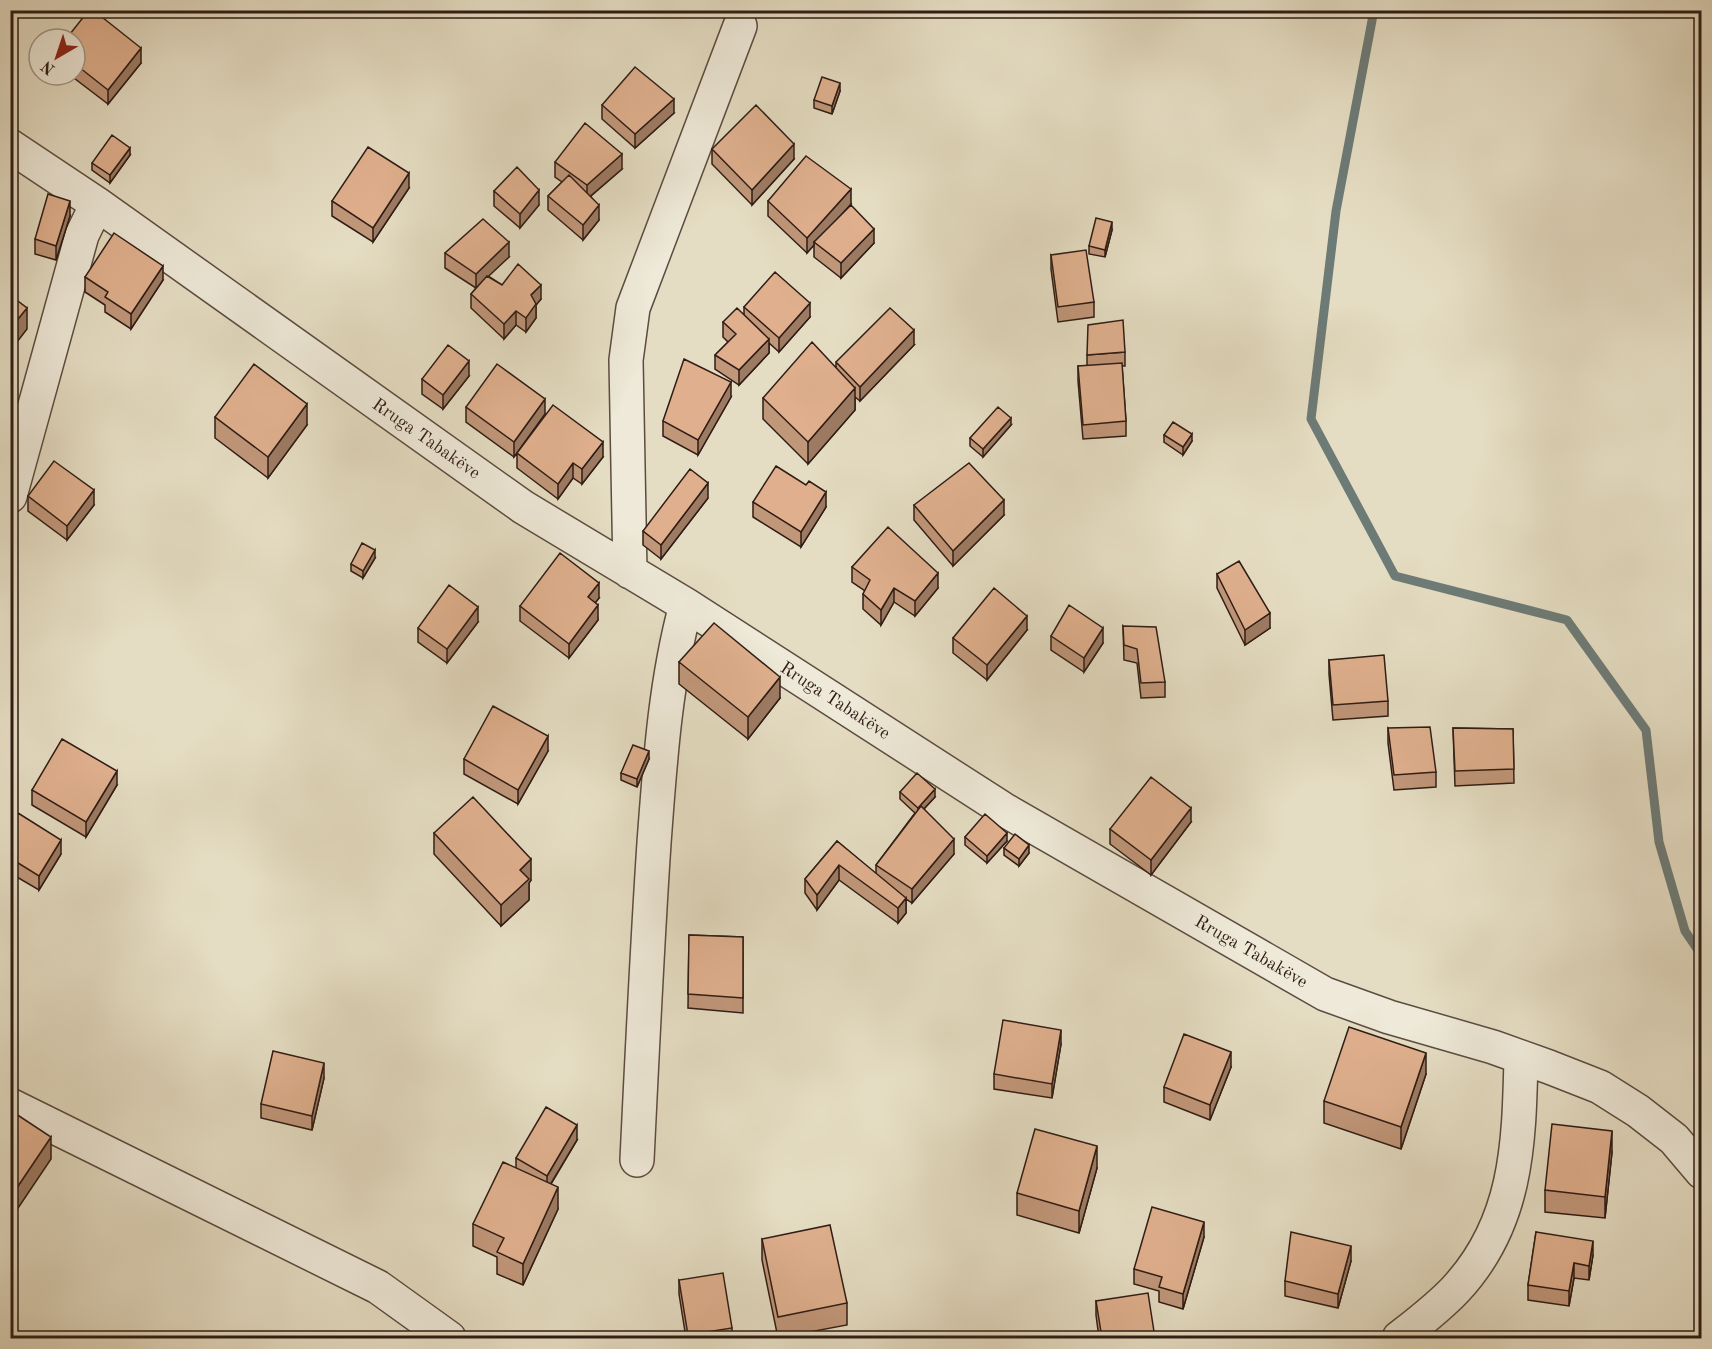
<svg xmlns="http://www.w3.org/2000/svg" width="1712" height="1349" font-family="'Old Standard TT',serif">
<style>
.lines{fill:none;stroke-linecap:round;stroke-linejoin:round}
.stream{stroke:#6d7b77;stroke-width:9}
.minor-casing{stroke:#5c4c40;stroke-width:36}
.minor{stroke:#eee9d8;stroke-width:33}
.wall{fill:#c1977a;stroke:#2f1c15;stroke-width:1.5}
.shaded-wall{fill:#9d7b63;stroke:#2f1c15;stroke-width:1.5}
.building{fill:#e0b08e;stroke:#2f1c15;stroke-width:1.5}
.labels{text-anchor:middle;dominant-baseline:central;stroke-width:4.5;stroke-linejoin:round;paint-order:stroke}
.street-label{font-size:18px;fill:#2f1c15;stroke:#eee9d8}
</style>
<rect width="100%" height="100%" fill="#e5ddc3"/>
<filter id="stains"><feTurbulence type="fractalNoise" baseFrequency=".00333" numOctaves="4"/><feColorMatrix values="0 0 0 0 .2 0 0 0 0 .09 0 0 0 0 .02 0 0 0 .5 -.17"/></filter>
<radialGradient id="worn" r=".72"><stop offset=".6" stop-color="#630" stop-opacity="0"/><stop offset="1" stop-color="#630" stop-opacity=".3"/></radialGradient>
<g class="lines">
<path class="stream" d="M1374,10L1336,211L1311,419L1395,576L1567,620L1646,730L1659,842L1685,931L1702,956"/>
<g class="minor-casing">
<path id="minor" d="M10,146L97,204L523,507L686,605L1003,809L1325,994L1389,1017L1493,1047L1549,1067L1600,1087L1638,1111L1674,1139L1702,1172
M10,496L82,235L97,204
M630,572L626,360L633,308L740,26
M10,1105L378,1287L449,1338
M637,1160C642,1055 647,949 654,843C660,763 665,683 686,605
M1399,1338C1418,1323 1438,1308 1455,1290C1518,1223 1519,1143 1521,1057"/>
</g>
<use href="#minor" class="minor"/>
</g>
<path class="wall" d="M75,39L141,63L108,104L70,75H75Z
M840,91L832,114L814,108V100Z
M602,105L674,113L635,148L602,119Z
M712,149L794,159L752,205L712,164Z
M130,155L110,183L92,170V163Z
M555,162L622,169L591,196L599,220L583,240L548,210V196L562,182L555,177Z
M409,188L373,242L332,216V201Z
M494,191L539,205L520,228L494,206Z
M768,201L851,204L841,216L874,243L841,278L814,257V245L807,253L768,216Z
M70,216L56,260L35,254V239Z
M1112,230L1105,257L1089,254V246Z
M445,253L509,257L488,276L502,285L541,299L536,305V318L526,332L516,325L504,339L471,308V294L476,288L445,268Z
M1051,255L1094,302V317L1058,322L1051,269Z
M85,277L163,280L131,329L105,312V305L85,292Z
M744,307L810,317L779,352L769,343V353L739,385L715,369V355L728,342L723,337V322L744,315Z
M914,345L860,401L855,397V410L808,464L763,419V398L836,367V362Z
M1125,352V366H1122L1126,421V436L1083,439L1078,381V366H1087V355Z
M469,376L443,409L422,394V379Z
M731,397L698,455L663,436V421Z
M466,407L545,414L514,457L466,422Z
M215,417L307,425L268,478L215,438Z
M1011,425L983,457L970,446V438Z
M1164,435L1192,441L1183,455L1164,442Z
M517,453L603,457L582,484L573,478L558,499L517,468Z
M28,496L94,505L67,540L28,511Z
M708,498L661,559L643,545V531Z
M753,502L826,507L801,547L753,517Z
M914,505L1004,515L953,566L914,520Z
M375,558L363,578L351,571V564Z
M852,567L938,588L915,616L894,602L881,625L863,609V594L865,591L852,582Z
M1217,574L1270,628L1245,645L1217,588Z
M599,598L595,603L598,620L569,658L520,621V606Z
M478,622L447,663L418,642V628Z
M1123,626L1165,682V697L1141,698L1137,663L1124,660Z
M1027,630L987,680L953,653V638Z
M1051,636L1103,643L1084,672L1051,650Z
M1329,660L1388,701V716L1333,720L1329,674Z
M679,662L780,698L748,739L679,684Z
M1388,728L1436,772V787L1394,790L1388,743Z
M1453,728L1513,729L1514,783L1455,786Z
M548,751L518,804L464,774V759Z
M649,759L637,787L621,780V773Z
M117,785L86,837L32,805V790Z
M900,792L935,797L924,809L954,854L912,903L906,899V913L898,923L839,880L817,910L805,893V879L837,841L876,874V865L915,813L900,799Z
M1191,822L1151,875L1110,844V829Z
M10,825L61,854L39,890L10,873Z
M434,833L531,880L529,883V900L501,926L434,854Z
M965,837L1007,841L987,863L965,845Z
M1004,848L1029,853L1019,866L1004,855Z
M689,935L743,937V1013L688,1008Z
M1061,1044L1052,1098L994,1089V1074Z
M1231,1067L1210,1120L1164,1102V1087Z
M1426,1074L1401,1149L1324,1123V1101Z
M324,1078L312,1130L261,1118V1104Z
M577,1140L551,1184L558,1209L523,1285L497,1274V1257L473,1246V1224L516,1168V1158Z
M1612,1152L1605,1218L1545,1212V1190Z
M1097,1168L1079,1233L1017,1215V1193Z
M1536,1232L1593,1255L1589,1280L1574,1278L1569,1306L1528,1300V1285Z
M1204,1237L1183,1309L1159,1302V1291L1134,1284V1269Z
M762,1239L847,1303V1325L778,1338L762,1260Z
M1351,1261L1338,1308L1285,1296V1281Z
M679,1280L732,1328V1338H686L679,1294Z
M1096,1301L1155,1338H1099L1096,1315Z"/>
<path class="shaded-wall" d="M141,48V63L108,104V90Z
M840,83V91L832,114V106Z
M674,99V113L635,148V134Z
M794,144V159L752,205V190Z
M130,148V155L110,183V175Z
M622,154V169L587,199V185Z
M409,173V188L373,242V228Z
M17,184V205L10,213V191Z
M851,189V204L816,243L814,242V245L807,253V238Z
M539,190V205L520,228V214Z
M70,201V216L56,260V246Z
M599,205V220L583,240V225Z
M1112,222V230L1105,257V250Z
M874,229V243L841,278V263Z
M509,242V257L476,288V274Z
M163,266V280L131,329V314Z
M541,285V299L536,305V318L526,332V318L531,295Z
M810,303V317L779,352V338Z
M27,308V329L10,351V329Z
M516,311V325L504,339V324Z
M914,330V345L860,401V387Z
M769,339V353L739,385V370Z
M469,361V376L443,409V395Z
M731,382V397L698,455V440Z
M855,388V410L808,464V442Z
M545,399V414L514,457V442Z
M307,404V425L268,478V457Z
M1011,418V425L983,457V449Z
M1192,434V441L1183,455V447Z
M603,442V457L582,484V469Z
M573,463V478L558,499V484Z
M708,483V498L661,559V545Z
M94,490V505L67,540V526Z
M826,492V507L801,547V532Z
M1004,500V515L953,566V551Z
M375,550V558L363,578V571Z
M938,573V588L915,616V601Z
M599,583V598L588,612V597Z
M894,588V602L881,625V610Z
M598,605V620L569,658V644Z
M478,607V622L447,663V649Z
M1270,613V628L1245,645V630Z
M1027,616V630L987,680V665Z
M1103,628V643L1084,672V658Z
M780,677V698L748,739V717Z
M548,736V751L518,804V790Z
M649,751V759L637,787V779Z
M117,771V785L86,837V822Z
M935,789V797L918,815V808Z
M1191,808V822L1151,875V860Z
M1007,833V841L987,863V856Z
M954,839V854L912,903V889Z
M61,840V854L39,890V876Z
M1029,845V853L1019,866V859Z
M531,859V880L529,883V900L501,926V905L520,870Z
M839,865V880L817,910V895Z
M906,898V913L898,923V908Z
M1061,1030V1044L1052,1098V1084Z
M1231,1052V1067L1210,1120V1105Z
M1426,1053V1074L1401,1149V1127Z
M324,1063V1078L312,1130V1116Z
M577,1125V1140L547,1190V1176Z
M1612,1131V1152L1605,1218V1197Z
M51,1137V1159L10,1220V1198Z
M1097,1146V1168L1079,1233V1211Z
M558,1187V1209L523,1285V1264Z
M1204,1222V1237L1183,1309V1294Z
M1593,1241V1255L1589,1280V1266Z
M1351,1246V1261L1338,1308V1294Z
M1574,1263V1278L1569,1306V1291Z"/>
<path class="building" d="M89,10H93L141,48L108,90L75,64V39H66Z
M635,67L674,99L635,134L602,105Z
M822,77L840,83L832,106L814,100Z
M756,105L794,144L752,190L712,149Z
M585,123L622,154L587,185L555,162Z
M112,135L130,148L110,175L92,163Z
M368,147L409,173L373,228L332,201Z
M806,156L851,189L807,238L768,201Z
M517,167L539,190L520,214L494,191Z
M569,175L599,205L583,225L548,196Z
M10,179L17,184L10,191Z
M48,194L70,201L56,246L35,239Z
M851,205L874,229L841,263L814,242Z
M1096,218L1112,222L1105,250L1089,246Z
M483,219L509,242L476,274L445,253Z
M114,233L163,266L131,314L105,297L108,292L85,277Z
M1086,250L1094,302L1058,307L1051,255Z
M518,264L541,285L531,295L536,304L526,318L516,311L504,324L471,294L487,276L502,285Z
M775,272L810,303L779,338L744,307Z
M10,295L27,308L10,329Z
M737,308L769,339L739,370L715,355L736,334L723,322Z
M890,308L914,330L860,387L836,362Z
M1123,320L1125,352L1087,355L1088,325Z
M812,342L855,388L808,442L763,398Z
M448,345L469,361L443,395L422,379Z
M684,359L731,382L698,440L663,421Z
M1122,363L1126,421L1083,425L1078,366Z
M254,364L307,404L268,457L215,417Z
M497,364L545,399L514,442L466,407Z
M553,405L603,442L582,469L573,463L558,484L517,453Z
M998,407L1011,418L983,449L970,438Z
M1173,422L1192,434L1183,447L1164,435Z
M54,461L94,490L67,526L28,496Z
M969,463L1004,500L953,551L914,505Z
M776,466L806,485L809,481L826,492L801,532L753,502Z
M690,469L708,483L661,545L643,531Z
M888,527L938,573L915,601L894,588L881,610L863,594L870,580L852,567Z
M362,543L375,550L363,571L351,564Z
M560,553L599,583L588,597L598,605L569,644L520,606Z
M1239,561L1270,613L1245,630L1217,574Z
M449,585L478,607L447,649L418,628Z
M994,588L1027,616L987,665L953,638Z
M1069,605L1103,628L1084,658L1051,636Z
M714,623L780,677L748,717L679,662Z
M1123,626L1156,627L1165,682L1141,683L1137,649L1124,645Z
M1384,655L1388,701L1333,705L1329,660Z
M493,706L548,736L518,790L464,759Z
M1430,727L1436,772L1394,775L1388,728Z
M1453,728L1513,729L1514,769L1455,771Z
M62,739L117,771L86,822L32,790Z
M633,745L649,751L637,779L621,773Z
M917,773L935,789L918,808L900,792Z
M1151,777L1191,808L1151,860L1110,829Z
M473,797L531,859L520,870L529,879L501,905L434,833Z
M921,806L954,839L912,889L876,865Z
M18,813L61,840L39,876L10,858V825Z
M985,814L1007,833L987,856L965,837Z
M1015,834L1029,845L1019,859L1004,848Z
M837,841L906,898L898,908L839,865L817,895L805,879Z
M689,935L743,937V998L688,994Z
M1003,1020L1061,1030L1052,1084L994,1074Z
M1349,1027L1426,1053L1401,1127L1324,1101Z
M1184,1034L1231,1052L1210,1105L1164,1087Z
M273,1051L324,1063L312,1116L261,1104Z
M546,1107L577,1125L547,1176L516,1158Z
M10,1110L51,1137L10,1198Z
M1552,1124L1612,1131L1605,1197L1545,1190Z
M1035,1129L1097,1146L1079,1211L1017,1193Z
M503,1162L558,1187L523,1264L497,1252L504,1238L473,1224Z
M1152,1207L1204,1222L1183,1294L1159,1287L1162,1277L1134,1269Z
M830,1225L847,1303L778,1317L762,1239Z
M1291,1232L1351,1246L1338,1294L1285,1281Z
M1536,1232L1593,1241L1589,1266L1574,1263L1569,1291L1528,1285Z
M723,1273L732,1328L688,1335L679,1280Z
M1148,1293L1155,1338H1102L1096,1301Z
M1513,1335L1558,1337V1338H1513Z"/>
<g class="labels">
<g class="street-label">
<text transform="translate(426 439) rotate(35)">Rruga Tabakëve</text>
<text transform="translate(835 701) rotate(33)">Rruga Tabakëve</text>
<text transform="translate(1251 952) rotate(30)">Rruga Tabakëve</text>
</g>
</g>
<rect width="1712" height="1349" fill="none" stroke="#e5ddc3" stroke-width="36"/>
<rect x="12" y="12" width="1688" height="1325" fill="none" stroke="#2f1c15" stroke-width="3"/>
<rect x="18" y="18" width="1676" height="1313" fill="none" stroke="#2f1c15" stroke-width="1.5"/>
<g transform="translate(57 57) rotate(219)"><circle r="28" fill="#eee9d8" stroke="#a2978a" stroke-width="1.5"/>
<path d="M0-4.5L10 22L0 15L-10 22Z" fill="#8f2418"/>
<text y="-9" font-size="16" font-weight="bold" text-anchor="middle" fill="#2f1c15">N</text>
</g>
<rect width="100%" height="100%" filter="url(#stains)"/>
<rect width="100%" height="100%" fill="url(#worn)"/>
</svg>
